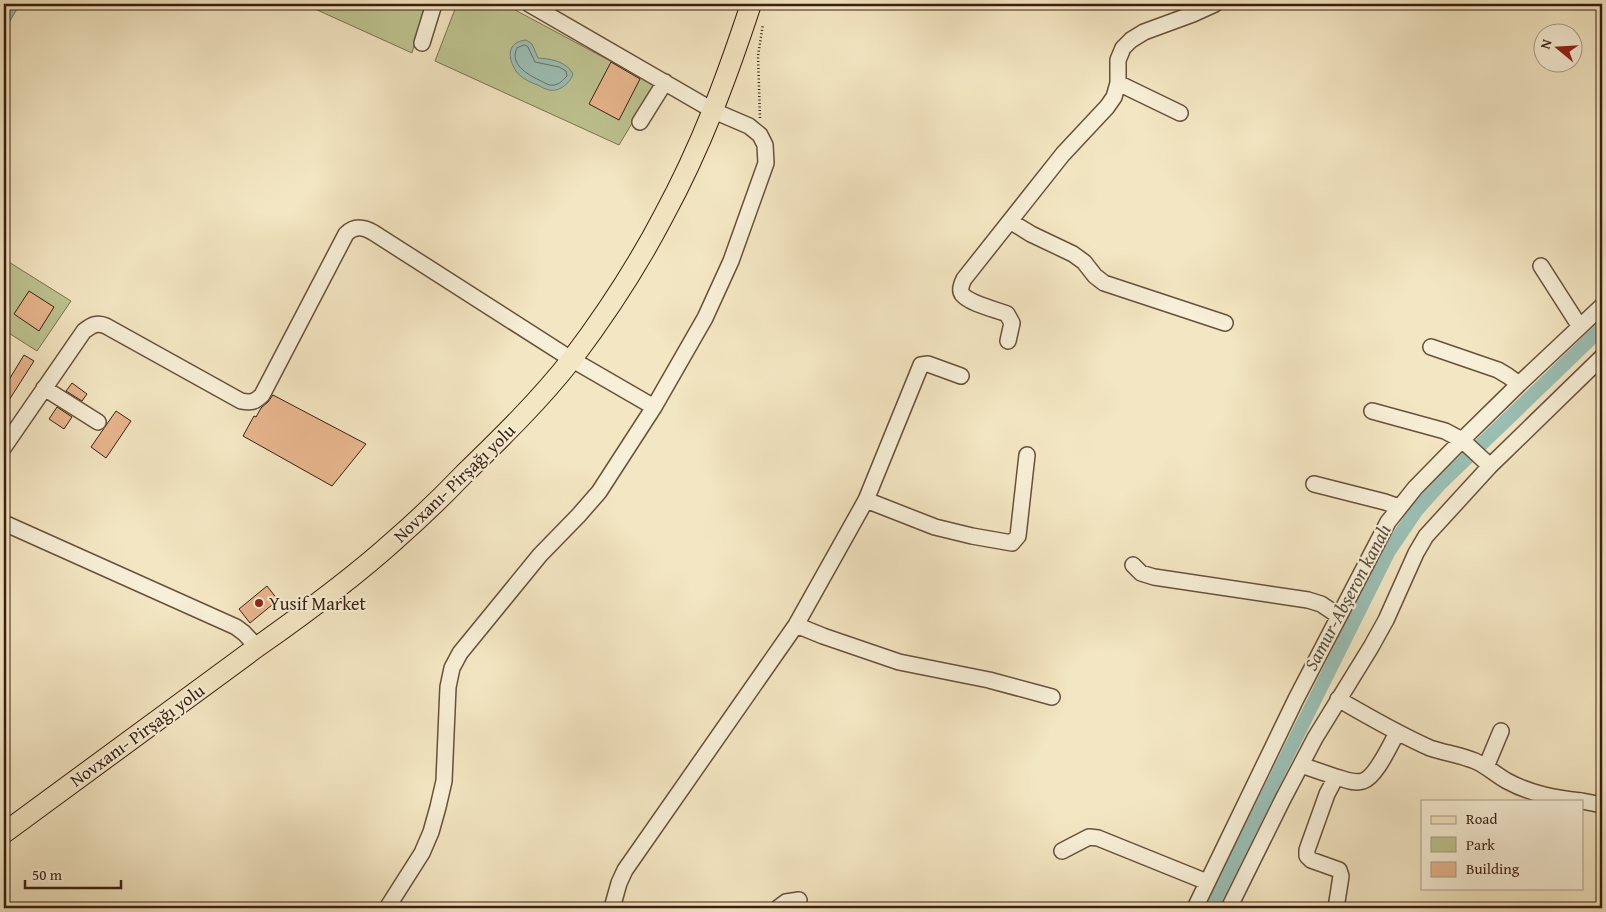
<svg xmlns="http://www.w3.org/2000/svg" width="1606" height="912" font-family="'Gentium Book Plus',serif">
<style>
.green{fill:#bec491;stroke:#7c7150}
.water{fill:#9bbfb5;stroke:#747f73}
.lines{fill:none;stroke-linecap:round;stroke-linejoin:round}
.shore{stroke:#6a6e62;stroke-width:1}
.canal{stroke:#9bbfb5;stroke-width:14}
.building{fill:#e8b68e;stroke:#3a1e0f}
.minor-casing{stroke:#68503c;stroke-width:18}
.major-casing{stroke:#3a1e0f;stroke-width:22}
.path{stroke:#3a1e0f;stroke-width:2.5;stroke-dasharray:1 2.5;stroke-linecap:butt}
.minor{stroke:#f7efd7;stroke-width:15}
.major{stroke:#f3e6c2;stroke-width:20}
.poi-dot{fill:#8f2418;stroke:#f7efd7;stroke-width:2}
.labels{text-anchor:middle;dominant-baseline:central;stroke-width:4;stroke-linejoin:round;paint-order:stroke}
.street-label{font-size:18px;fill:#3a1e0f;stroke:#f7efd7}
.poi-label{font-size:18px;fill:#3a1e0f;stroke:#f7efd7;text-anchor:start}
.water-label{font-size:19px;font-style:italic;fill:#574e41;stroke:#f7efd7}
</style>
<rect width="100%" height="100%" fill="#f3e6c2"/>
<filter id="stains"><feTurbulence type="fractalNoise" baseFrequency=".004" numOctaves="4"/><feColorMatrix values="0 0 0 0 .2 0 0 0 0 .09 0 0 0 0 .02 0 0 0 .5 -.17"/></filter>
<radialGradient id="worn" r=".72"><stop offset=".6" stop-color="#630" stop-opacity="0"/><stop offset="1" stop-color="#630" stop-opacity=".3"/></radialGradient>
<path class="green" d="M304,4H426L412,53Z
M457,4H504L655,85L619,145L435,61Z
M4,259L71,301L37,351L4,330Z"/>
<path class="water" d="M4,4H20L4,31Z
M526,40L532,44L538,58C551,59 566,61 573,74C570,84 557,94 546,89C542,88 539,85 535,84C528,81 521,78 516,71C507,57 507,42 526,40Z"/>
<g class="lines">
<path class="shore" d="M525,45L528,47L535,62L559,67L566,71L567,76C563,80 560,84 554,85C548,86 544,82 539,80C527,74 509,64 517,48Z"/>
<path class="canal" d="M1211,908L1389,551L1416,511L1439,485L1602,328"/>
</g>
<path class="building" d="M611,62L640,79L619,120L589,104Z
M29,291L54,307L39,331L14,314Z
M24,355L34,361L4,408V388Z
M72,383L87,394L82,401L66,391Z
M273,395L366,444L332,486L243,436L254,416L256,417L261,408L268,402Z
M57,407L72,417L64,429L49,419Z
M116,411L131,421L106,458L91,447Z
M267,586L278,600L250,623L239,609Z"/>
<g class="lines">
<g class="minor-casing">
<path id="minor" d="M422,43L434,4
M1118,83L1180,113
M640,122L665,82
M1010,221L1031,234L1073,254L1084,262L1095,276L1104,283L1225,323
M1541,266L1580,327
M1008,341L1012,323L1007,314C997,310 968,303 962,294C959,290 962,283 964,279L1063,154L1107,107L1114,97L1118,83V60L1123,48L1131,40L1144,32L1193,14L1215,4
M1431,347L1498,370L1508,376L1519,384
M44,388L98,422
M1372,411L1445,431L1462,440L1490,466
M4,447L84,331C92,325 97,322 106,326L241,401C251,403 255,402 262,395L346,234C355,225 364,227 374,233L571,359L654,407
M1314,484L1385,502L1399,507
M866,500L935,527L972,536L1012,543L1018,536L1027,455
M4,523L236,627L244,633L257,647
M1133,565L1141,573L1154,577L1308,600L1321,604L1339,616
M796,625L823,636L899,662L989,680L1052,697
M1338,699C1369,717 1398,734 1430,748C1445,753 1460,755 1475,761C1487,766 1496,775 1507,781C1531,794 1555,798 1581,801
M1301,765L1336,777L1327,794L1307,850V856L1311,860L1339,870L1341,876L1336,908
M1486,767L1501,731
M1336,777C1344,779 1354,784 1363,781C1376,777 1390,745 1397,733
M1582,801L1602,805
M1062,851L1089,837L1098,838L1207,882
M387,908L422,853L431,832L438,807L444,781L448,687L452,668L460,653L540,555L578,516L599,492L654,407L705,318L731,261L766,163L765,145L760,135L749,126L714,111L529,4
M612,908L619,883L625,870L796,625L866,500L921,365L928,364L961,376
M778,908L786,902L799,900
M1195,908L1296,699L1388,522L1415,488L1462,440L1519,384L1602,306
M1229,908L1283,799L1315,738L1371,647L1386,620L1416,553L1426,536L1490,466L1602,357"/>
</g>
<g class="major-casing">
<path id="major" d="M4,833L257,647C304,614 352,579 395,540C419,519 442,497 464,474C502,437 540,400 572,359C606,314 638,265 664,215C701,147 727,77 751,4"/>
</g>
<path class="path" d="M760,118L758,56L763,24"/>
<use href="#minor" class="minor"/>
<use href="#major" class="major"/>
</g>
<circle class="poi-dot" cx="259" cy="603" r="5"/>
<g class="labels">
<g class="street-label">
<text transform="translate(454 483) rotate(-44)">Novxanı- Pirşağı yolu</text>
<text transform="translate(137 735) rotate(-36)">Novxanı- Pirşağı yolu</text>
</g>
<g class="poi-label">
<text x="269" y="603">Yusif Market</text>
</g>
<g class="water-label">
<text transform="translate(1347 597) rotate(-62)">Samur-Abşeron kanalı</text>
</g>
</g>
<rect width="1606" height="912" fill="none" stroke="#f3e6c2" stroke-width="20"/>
<rect x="5" y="5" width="1596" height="902" fill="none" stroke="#3a1e0f" stroke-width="2.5"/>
<rect x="10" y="10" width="1586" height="892" fill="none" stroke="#3a1e0f"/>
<rect x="1421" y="800" width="162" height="90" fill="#f7efd7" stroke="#ab9b87"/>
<rect x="1431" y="816" width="25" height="8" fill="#f3e6c2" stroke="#ab9b87"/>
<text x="1466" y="824" font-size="15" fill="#3a1e0f">Road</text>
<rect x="1431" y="837" width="25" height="15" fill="#bec491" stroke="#ab9b87"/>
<text x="1466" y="850" font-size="15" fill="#3a1e0f">Park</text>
<rect x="1431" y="862" width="25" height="15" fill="#e8b68e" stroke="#ab9b87"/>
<text x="1466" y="874" font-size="15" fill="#3a1e0f">Building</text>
<g transform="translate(1558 48) rotate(288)"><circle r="24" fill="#f7efd7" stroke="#ab9b87"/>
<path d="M0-4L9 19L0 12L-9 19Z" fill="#8f2418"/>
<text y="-8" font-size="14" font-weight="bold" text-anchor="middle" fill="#3a1e0f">N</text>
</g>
<path d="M25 880v8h96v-8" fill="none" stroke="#3a1e0f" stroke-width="2.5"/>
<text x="32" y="880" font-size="15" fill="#3a1e0f" stroke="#f7efd7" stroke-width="4" paint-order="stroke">50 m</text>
<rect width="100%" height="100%" filter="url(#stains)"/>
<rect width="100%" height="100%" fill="url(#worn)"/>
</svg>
